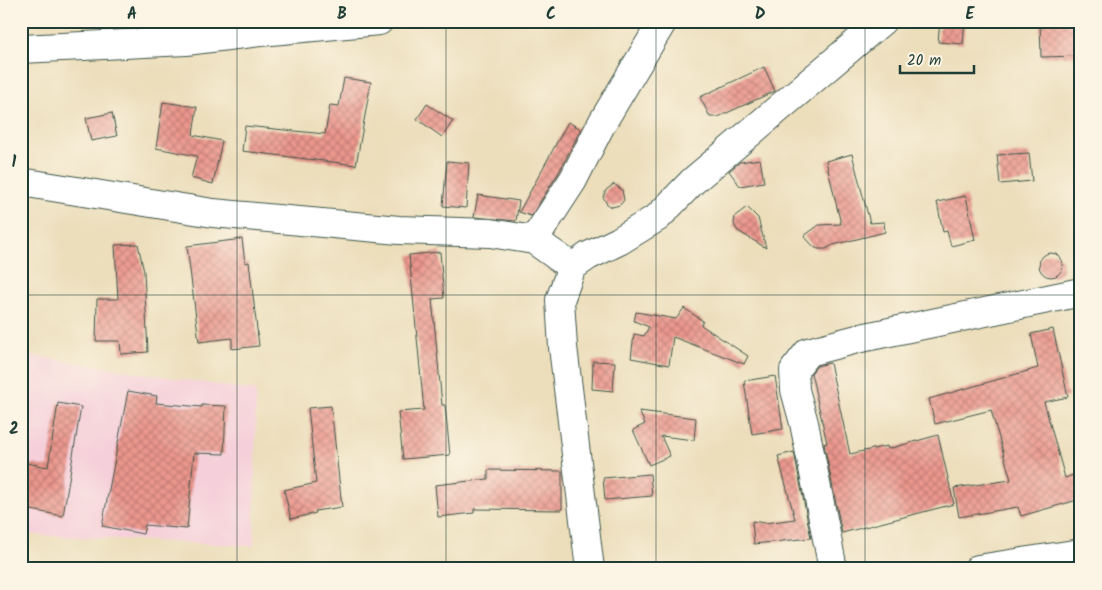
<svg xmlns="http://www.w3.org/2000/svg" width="1102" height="590" font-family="Kalam,sans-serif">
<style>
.built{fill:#f5cfda}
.building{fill:url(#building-cross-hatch)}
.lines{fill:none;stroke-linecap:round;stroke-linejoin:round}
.minor-casing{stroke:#3e5548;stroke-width:30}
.minor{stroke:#fff;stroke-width:28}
.grid{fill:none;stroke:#1f3d34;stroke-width:1;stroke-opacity:0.55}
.neatline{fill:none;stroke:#1f3d34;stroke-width:2}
.grid-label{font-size:16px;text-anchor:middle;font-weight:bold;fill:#1f3d34}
</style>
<defs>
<pattern id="building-cross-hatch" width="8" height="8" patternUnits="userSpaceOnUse" patternTransform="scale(1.25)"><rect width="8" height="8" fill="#ec978d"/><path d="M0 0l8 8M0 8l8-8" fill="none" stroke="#bf7c74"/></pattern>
</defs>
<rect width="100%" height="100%" fill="#fcf5e5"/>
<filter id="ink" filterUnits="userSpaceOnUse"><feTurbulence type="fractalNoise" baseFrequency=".02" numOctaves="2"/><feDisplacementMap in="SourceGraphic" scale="10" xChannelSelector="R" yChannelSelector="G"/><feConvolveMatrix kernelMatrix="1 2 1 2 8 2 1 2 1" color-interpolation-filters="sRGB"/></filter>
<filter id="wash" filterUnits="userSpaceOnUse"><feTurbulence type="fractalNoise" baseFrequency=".0096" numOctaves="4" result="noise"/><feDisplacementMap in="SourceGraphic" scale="20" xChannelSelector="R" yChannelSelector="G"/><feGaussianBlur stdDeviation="1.12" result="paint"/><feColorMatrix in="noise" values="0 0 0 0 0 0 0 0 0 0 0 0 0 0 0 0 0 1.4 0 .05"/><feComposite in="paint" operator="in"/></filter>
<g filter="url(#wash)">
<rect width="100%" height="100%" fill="#ecdebb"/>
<path class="built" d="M21,354L256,391L254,546L21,534Z"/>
<g id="blocks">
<path class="building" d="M940,21H965L963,44L938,42Z
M1040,21H1081V56L1041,57Z
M764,67L775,91L718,117H710L700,97Z
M344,78L371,82L356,165L242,151L245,126L325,134L330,105L339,106Z
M163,102L197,107L193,135L222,141L213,184L191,178L197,156L156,148Z
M427,104L453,121L442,137L417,119Z
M112,113L117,136L91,141L86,118Z
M568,122L581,129L559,172L531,216L519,212Z
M1029,153L1032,181L1000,184L997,155Z
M852,154L870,223L884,222L885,232L833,245L826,249H818L814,247L804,236L819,225L841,224L826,161Z
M760,159L764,182L740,186L729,171L740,162Z
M447,161L469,163L466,208L443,206Z
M614,184L622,190L624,200L620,205L612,207L607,204L603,197L606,190Z
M478,195L519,201L516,221L474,217Z
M966,196L975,240L951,246L947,231L943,232L937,202Z
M747,207L758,218L766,248L738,231L736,228L734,224L735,216Z
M242,239L245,263L249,262L259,346L232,349V338L199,342L187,246Z
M138,244L144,272L148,352L121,354L120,341H96L97,299H118L115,245Z
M440,252L444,298L432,299L442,405H445L450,455L403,459L398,412L424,410L409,255Z
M1039 265a12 12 0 1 1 24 0a12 12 0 1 1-24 0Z
M684,308L703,321L701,325L748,356L744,364L673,337L669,365L631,358L634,334L644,336L649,327L634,321L636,312L676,319Z
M1053,329L1068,397L1044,402L1065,478L1081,472V499L1021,516L1018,507L959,517L954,488L1011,480L991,410L935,424L929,399L1038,368L1031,334Z
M593,361L615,362L613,391L592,389Z
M830,363L850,454L887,446L888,449L938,435L954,504L842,533L824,444L827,443L811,373L817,366Z
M775,376L783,429L752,434L744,381Z
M128,391L157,396L156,403L202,407V405L226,406L224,454L194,453L187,529L145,525L143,534L102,526Z
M58,403L81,407L63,516L21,508V462L48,467Z
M331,406L342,507L315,511L316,513L291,519L284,490L316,483L308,408Z
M639,411L696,418L694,440L661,436L670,456L649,465L633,430L645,424Z
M794,452L811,538L754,544L752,521L765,523L795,519L778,456Z
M488,470L562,471V510L474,509V513L438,517L435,485L488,479Z
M650,474L652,496L605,500L603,478Z"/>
</g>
</g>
<g filter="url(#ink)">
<use href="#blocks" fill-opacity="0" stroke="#3e5548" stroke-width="1"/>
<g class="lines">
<g class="minor-casing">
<path id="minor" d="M21,49L186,41L260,32L379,21
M21,182L213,213L399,230L490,233L534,240L572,267
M534,240L573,180L602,123L663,21
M590,569L563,347L560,300L572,267L588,256L619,241L658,217L693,181L882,21
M833,569L804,423L795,390L794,370L808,352L861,338L1081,292
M978,569L1081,553"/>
</g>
<use href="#minor" class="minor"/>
</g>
</g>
<path class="grid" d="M237,21V569M446,21V569M656,21V569M865,21V569M21,295H1081"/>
<rect width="1102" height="590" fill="none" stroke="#fcf5e5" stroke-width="55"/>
<path d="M900 65v8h74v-8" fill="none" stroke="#1f3d34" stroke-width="2.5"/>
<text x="907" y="65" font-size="15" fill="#1f3d34" stroke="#fcf5e5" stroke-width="4" paint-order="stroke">20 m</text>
<rect x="28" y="28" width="1046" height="534" class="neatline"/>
<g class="grid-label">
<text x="132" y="19">A</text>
<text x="342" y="19">B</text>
<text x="551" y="19">C</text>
<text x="760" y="19">D</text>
<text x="970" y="19">E</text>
<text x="14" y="167">1</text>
<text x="14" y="434">2</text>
</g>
</svg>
